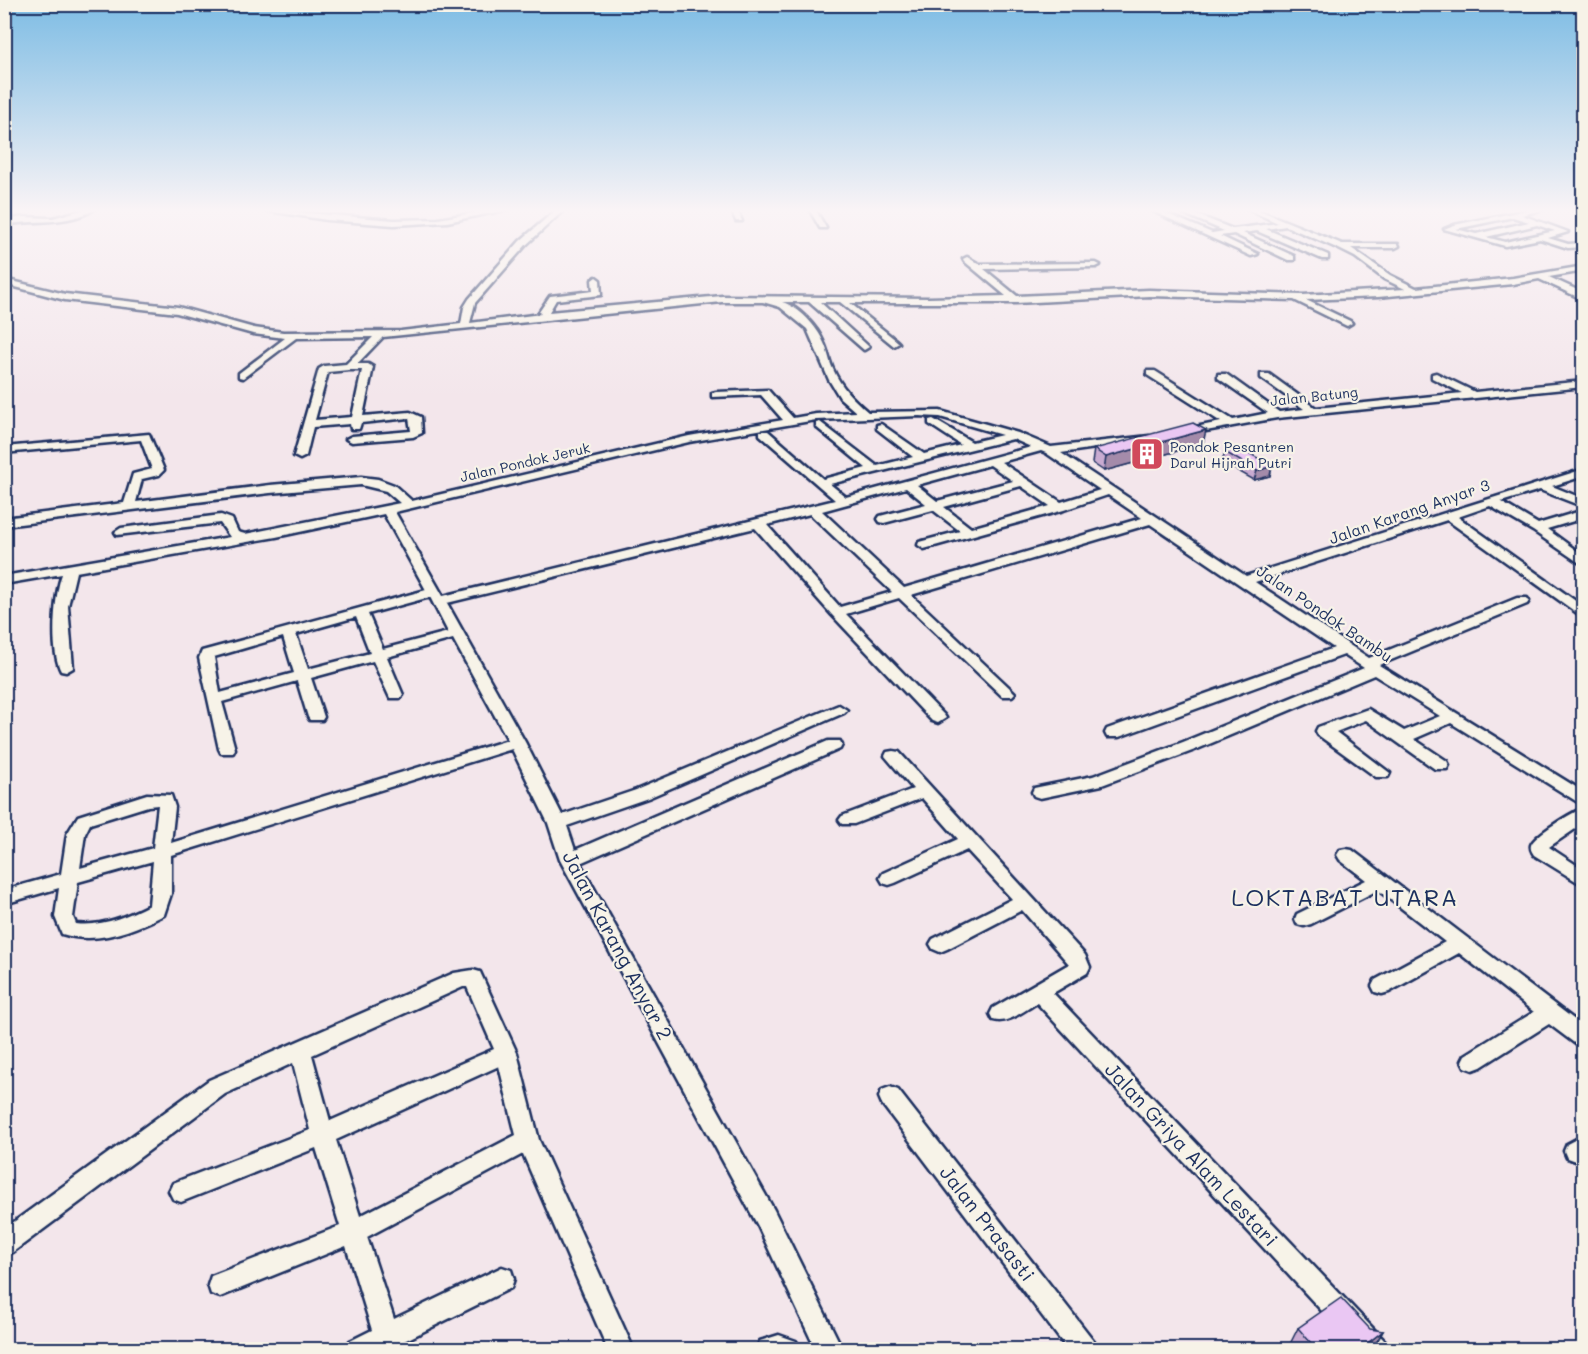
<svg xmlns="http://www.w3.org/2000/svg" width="1588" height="1354" font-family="Mali,sans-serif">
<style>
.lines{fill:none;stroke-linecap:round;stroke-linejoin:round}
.minor-casing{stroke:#1b2f5e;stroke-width:5}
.minor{fill:#f7f3e8;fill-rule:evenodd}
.wall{fill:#c9abd1;stroke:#1b2f5e;stroke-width:1.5}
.shaded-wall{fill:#a48baa;stroke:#1b2f5e;stroke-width:1.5}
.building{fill:#eac7f3;stroke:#1b2f5e;stroke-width:1.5}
.labels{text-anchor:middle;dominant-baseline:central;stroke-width:4.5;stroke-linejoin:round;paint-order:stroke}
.far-street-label{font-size:14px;fill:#1b2f5e;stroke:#f7f3e8}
.far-poi-label{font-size:14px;fill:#1b2f5e;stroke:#f7f3e8;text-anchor:start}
.street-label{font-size:16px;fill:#1b2f5e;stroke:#f7f3e8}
.near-street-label{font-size:20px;fill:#1b2f5e;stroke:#f7f3e8}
.near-quarter-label{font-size:24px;letter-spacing:1.5px;fill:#1b2f5e;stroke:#f7f3e8}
</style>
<rect width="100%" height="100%" fill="#f3e6eb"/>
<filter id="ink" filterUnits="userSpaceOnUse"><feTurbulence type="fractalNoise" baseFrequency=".0167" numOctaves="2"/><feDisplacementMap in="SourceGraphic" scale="12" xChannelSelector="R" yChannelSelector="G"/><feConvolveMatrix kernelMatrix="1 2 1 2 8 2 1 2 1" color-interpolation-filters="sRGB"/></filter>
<g filter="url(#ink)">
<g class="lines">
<g class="minor-casing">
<path id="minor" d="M85,209H95C67,226 34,219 4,225V221L22,217L53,218Z
M256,209L394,220L438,219L497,209H510L447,222L394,225L327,220Z
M557,209H565L526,245L475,303L470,323L541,314L539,312L550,296L593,291L592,280L596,277L600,280L601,295L556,300L549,312L722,296L929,298L1006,296L964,261L963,259L967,257L979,264L1096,263L1100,265L1096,267L984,269L1017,296L1149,290L1303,295L1405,289L1384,279L1355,257L1339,249L1286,226L1266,229L1328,255V259H1322L1257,231L1243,233L1294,256V260H1288L1234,234L1220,236L1258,254L1251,256L1148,209H1156L1212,233L1224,231L1173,209H1182L1233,229L1278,223L1247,209H1256L1342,244H1398L1399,246L1395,248H1351L1390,275L1416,288L1513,278L1584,266V271L1549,277L1584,293V300L1539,279L1513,284L1378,297L1306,300L1350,321L1352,323L1347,326L1294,300L1149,296L1016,303H850L897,341L899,343L894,346L840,302H820L867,345L869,347L864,350L809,302H782C799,307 817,326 824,343C828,351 829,361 833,369C841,387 853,399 868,412L940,411L1018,433L1051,447L1149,436L1151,438L1145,441L1061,453L1246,576L1584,469V476L1552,486L1584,499V507L1540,490L1501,502L1538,524L1584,510V518L1547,529L1584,556V566L1533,531L1490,506L1458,517L1584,607V618L1447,520L1255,582L1369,658L1517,598H1527L1529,601L1527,604L1379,665L1584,792V806L1451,723L1414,739L1447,761L1449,765L1447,769H1435L1366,720L1336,732L1390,773L1388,777H1376L1318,735L1316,731L1318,727L1368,709L1404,731L1440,716L1374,675L1195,750L1102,785L1040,798L1034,796L1032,792L1034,788L1093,776L1183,742L1364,668L1344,655L1119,737H1107L1105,733L1107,729L1334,648L1150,524L911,595L1012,690L1015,693L1012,696H1002L899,598L846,614L944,715L946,718L938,723L932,721L832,615L755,528L447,603L525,742L562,815L636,790L834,707L839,705L847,710L844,713L648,798L567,826L575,850L828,741H840L842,745L840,749L580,863L774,1210L843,1350H816L758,1226L560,860L548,823L512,749L171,855V894L164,915C132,931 97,945 62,934L55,917L59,888L4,904V890L61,874L67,834L78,816L147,794L171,795L175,807L171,843L508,740L453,639L387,657L403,695L400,698H390L373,661L311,678L324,717L322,720H310L308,717L297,681L222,702L235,749L233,753H221L219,749L199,658L202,651L426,590L384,514L276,537L76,572L68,606L73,668L66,672L61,671C50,651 54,596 62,574L4,584V576L230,537L220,523L117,535L115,532L121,528L221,515L232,519L238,532L245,534L400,503L386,491L361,485L270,493L4,526V518L124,503L133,474L152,469L141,440L4,453V447L149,434L164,470L159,475L142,479L136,502L270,485L361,477L378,479L394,485L412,501L689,436L783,420L761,395L712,397V393L716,392L768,390L793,418L816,414L856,412L840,398L829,380L807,329L780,307L763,302H722L383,337L357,364H368L373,367L363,416L410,412L421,417L422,433L413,437L352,442L346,439L352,436L411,431L409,418L361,423L359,429H351L350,424L313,427L306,456L300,459L294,456L319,369L324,366L346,364L373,337L296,338L243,378L239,377V373L285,338L253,334L177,313L65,300L4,284V279L65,294L178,307L254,328L283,332L401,331L461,324L464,307L469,299L520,241ZM349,370H362L352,417L315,420L328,372ZM919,416L940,417L1002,435L972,442L933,419L929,420V424L961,445L924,454L881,424L877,425V429L913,457L877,466L820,422L816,423V427L866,468L823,479L768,431H760V435L835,500L443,596L395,512L689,442L816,420ZM1013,439L1031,447L846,497L830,484ZM1041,451L1046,453L1100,490L1061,502L1001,462ZM990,465L1013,481L937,501L917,485ZM1021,486L1050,506L971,528L944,507ZM906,488L926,504L880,516L878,519L880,522L884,523L933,510L960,531L919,542L918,545L924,549L1064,510L1108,495L1142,518L904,588L822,511ZM810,514L892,592L840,607L767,525ZM430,597L448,632L383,649L368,614ZM356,617L370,653L308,669L296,634ZM283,637L294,673L220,693L214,657ZM158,805L153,848L80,868L85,834L90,824L148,806ZM153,861L149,905C127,916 102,927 76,924L73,917L78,882Z
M731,209H737L742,221H736Z
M809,209H815L826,228H820Z
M1532,209H1544L1522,215L1568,232L1548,238L1568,244L1584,243V247L1568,248L1540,239L1505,246L1444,229L1454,225ZM1513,217L1529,222L1476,234L1456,229ZM1537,225L1555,231L1505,242L1486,237Z
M1147,371H1155L1233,420L1268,413L1218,378V374H1226L1279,412L1304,409L1261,378V374H1269L1316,408L1462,393L1432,378V374L1436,373L1475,392L1584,381V387L1277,418L1184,435L1179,432L1180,430L1221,422L1147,375Z
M893,751L899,752L1085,955L1090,967L1087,973L1053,993L1385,1341L1389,1350H1358L1037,1003C1024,1010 1008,1025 993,1020L990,1014L993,1008L1069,964L1022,910L947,949L940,952L933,949L930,944L933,939L1012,899L967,850L895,883L889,885L883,883L880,878L883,873L958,839L922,798L854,824H842L839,820L842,816L913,789L885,756L887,752Z
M1584,808V823L1549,847L1584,870V886L1534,855C1532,851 1530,850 1531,845C1534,835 1574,811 1584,808Z
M1346,849L1352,850L1584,1027V1048L1577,1045L1549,1024L1481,1067L1473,1070L1465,1067L1462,1061L1465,1055L1534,1012L1459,953L1389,992L1382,994L1375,992L1372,986L1375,980L1445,942L1378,890L1311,924L1304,926L1297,924L1295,919L1297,914L1366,880L1340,860L1337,855L1340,850Z
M473,970L480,972L517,1053L539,1140L634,1350H608L523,1154L367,1237L394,1319L502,1267L511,1270L514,1279L511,1288L402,1342L404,1350H346L350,1341L372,1330L346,1246L220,1297L211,1294L208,1285L211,1276L340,1226L316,1148L181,1202L173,1199L169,1191L173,1183L310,1130L293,1063L225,1094L13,1252L4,1256V1229L209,1080L454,973ZM463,987H467L494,1049L330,1121L312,1055ZM499,1066L516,1135L360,1216L336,1140Z
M890,1087L898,1090L1094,1341L1098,1350H1068L882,1104L879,1097L882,1090Z
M1584,1135V1158L1575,1161L1567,1158L1564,1151L1567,1144Z
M779,1335L796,1341L800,1350H756L760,1341Z"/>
</g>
<use href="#minor" class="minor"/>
</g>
<path class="wall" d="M1203,444L1104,471L1092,463L1094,449Z
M1225,452L1272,466L1270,476L1254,480L1222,462Z
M1298,1328L1383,1331L1372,1350H1287Z"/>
<path class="shaded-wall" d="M1206,430L1203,444L1104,471L1106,457Z
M1272,466L1270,476L1254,480L1257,471Z
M1383,1331L1372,1350H1361L1364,1346Z"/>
<path class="building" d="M1193,423L1206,430L1106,457L1094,449Z
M1240,448L1272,466L1257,471L1225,452Z
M1341,1298L1370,1329L1383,1331L1364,1346L1367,1350H1317L1298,1328Z"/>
</g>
<linearGradient id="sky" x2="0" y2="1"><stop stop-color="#7dbce4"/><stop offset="0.53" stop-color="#faf4f6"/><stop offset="1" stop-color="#faf4f6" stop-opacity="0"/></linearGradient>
<rect width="1588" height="398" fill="url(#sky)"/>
<defs>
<g id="building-square" transform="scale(1.725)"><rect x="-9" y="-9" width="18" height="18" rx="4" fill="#d1495b" stroke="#f7f3e8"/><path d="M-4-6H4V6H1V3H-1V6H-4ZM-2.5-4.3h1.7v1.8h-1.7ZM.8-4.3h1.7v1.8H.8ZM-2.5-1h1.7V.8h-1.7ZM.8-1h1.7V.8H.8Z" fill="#fff"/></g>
</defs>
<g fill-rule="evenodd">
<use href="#building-square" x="1147" y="454"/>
</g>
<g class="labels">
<g class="far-street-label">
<text transform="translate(1314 396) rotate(-6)">Jalan Batung</text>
<text transform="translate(525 462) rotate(-13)">Jalan Pondok Jeruk</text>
</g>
<g class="far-poi-label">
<text x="1170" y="446">Pondok Pesantren<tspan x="1170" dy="16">Darul Hijrah Putri</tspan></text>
</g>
<g class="street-label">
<text transform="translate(1409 511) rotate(-19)">Jalan Karang Anyar 3</text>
<text transform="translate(1325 613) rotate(34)">Jalan Pondok Bambu</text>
</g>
<g class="near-street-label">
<text transform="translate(618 945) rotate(62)">Jalan Karang Anyar 2</text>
<text transform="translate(1192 1154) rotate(47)">Jalan Griya Alam Lestari</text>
<text transform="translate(988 1223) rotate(52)">Jalan Prasasti</text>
</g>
<g class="near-quarter-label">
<text x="1345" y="896">LOKTABAT UTARA</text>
</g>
</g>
<rect width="1588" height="1354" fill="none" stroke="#f7f3e8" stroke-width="24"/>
<rect x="12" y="12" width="1564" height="1330" fill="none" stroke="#1b2f5e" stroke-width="2" filter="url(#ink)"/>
</svg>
